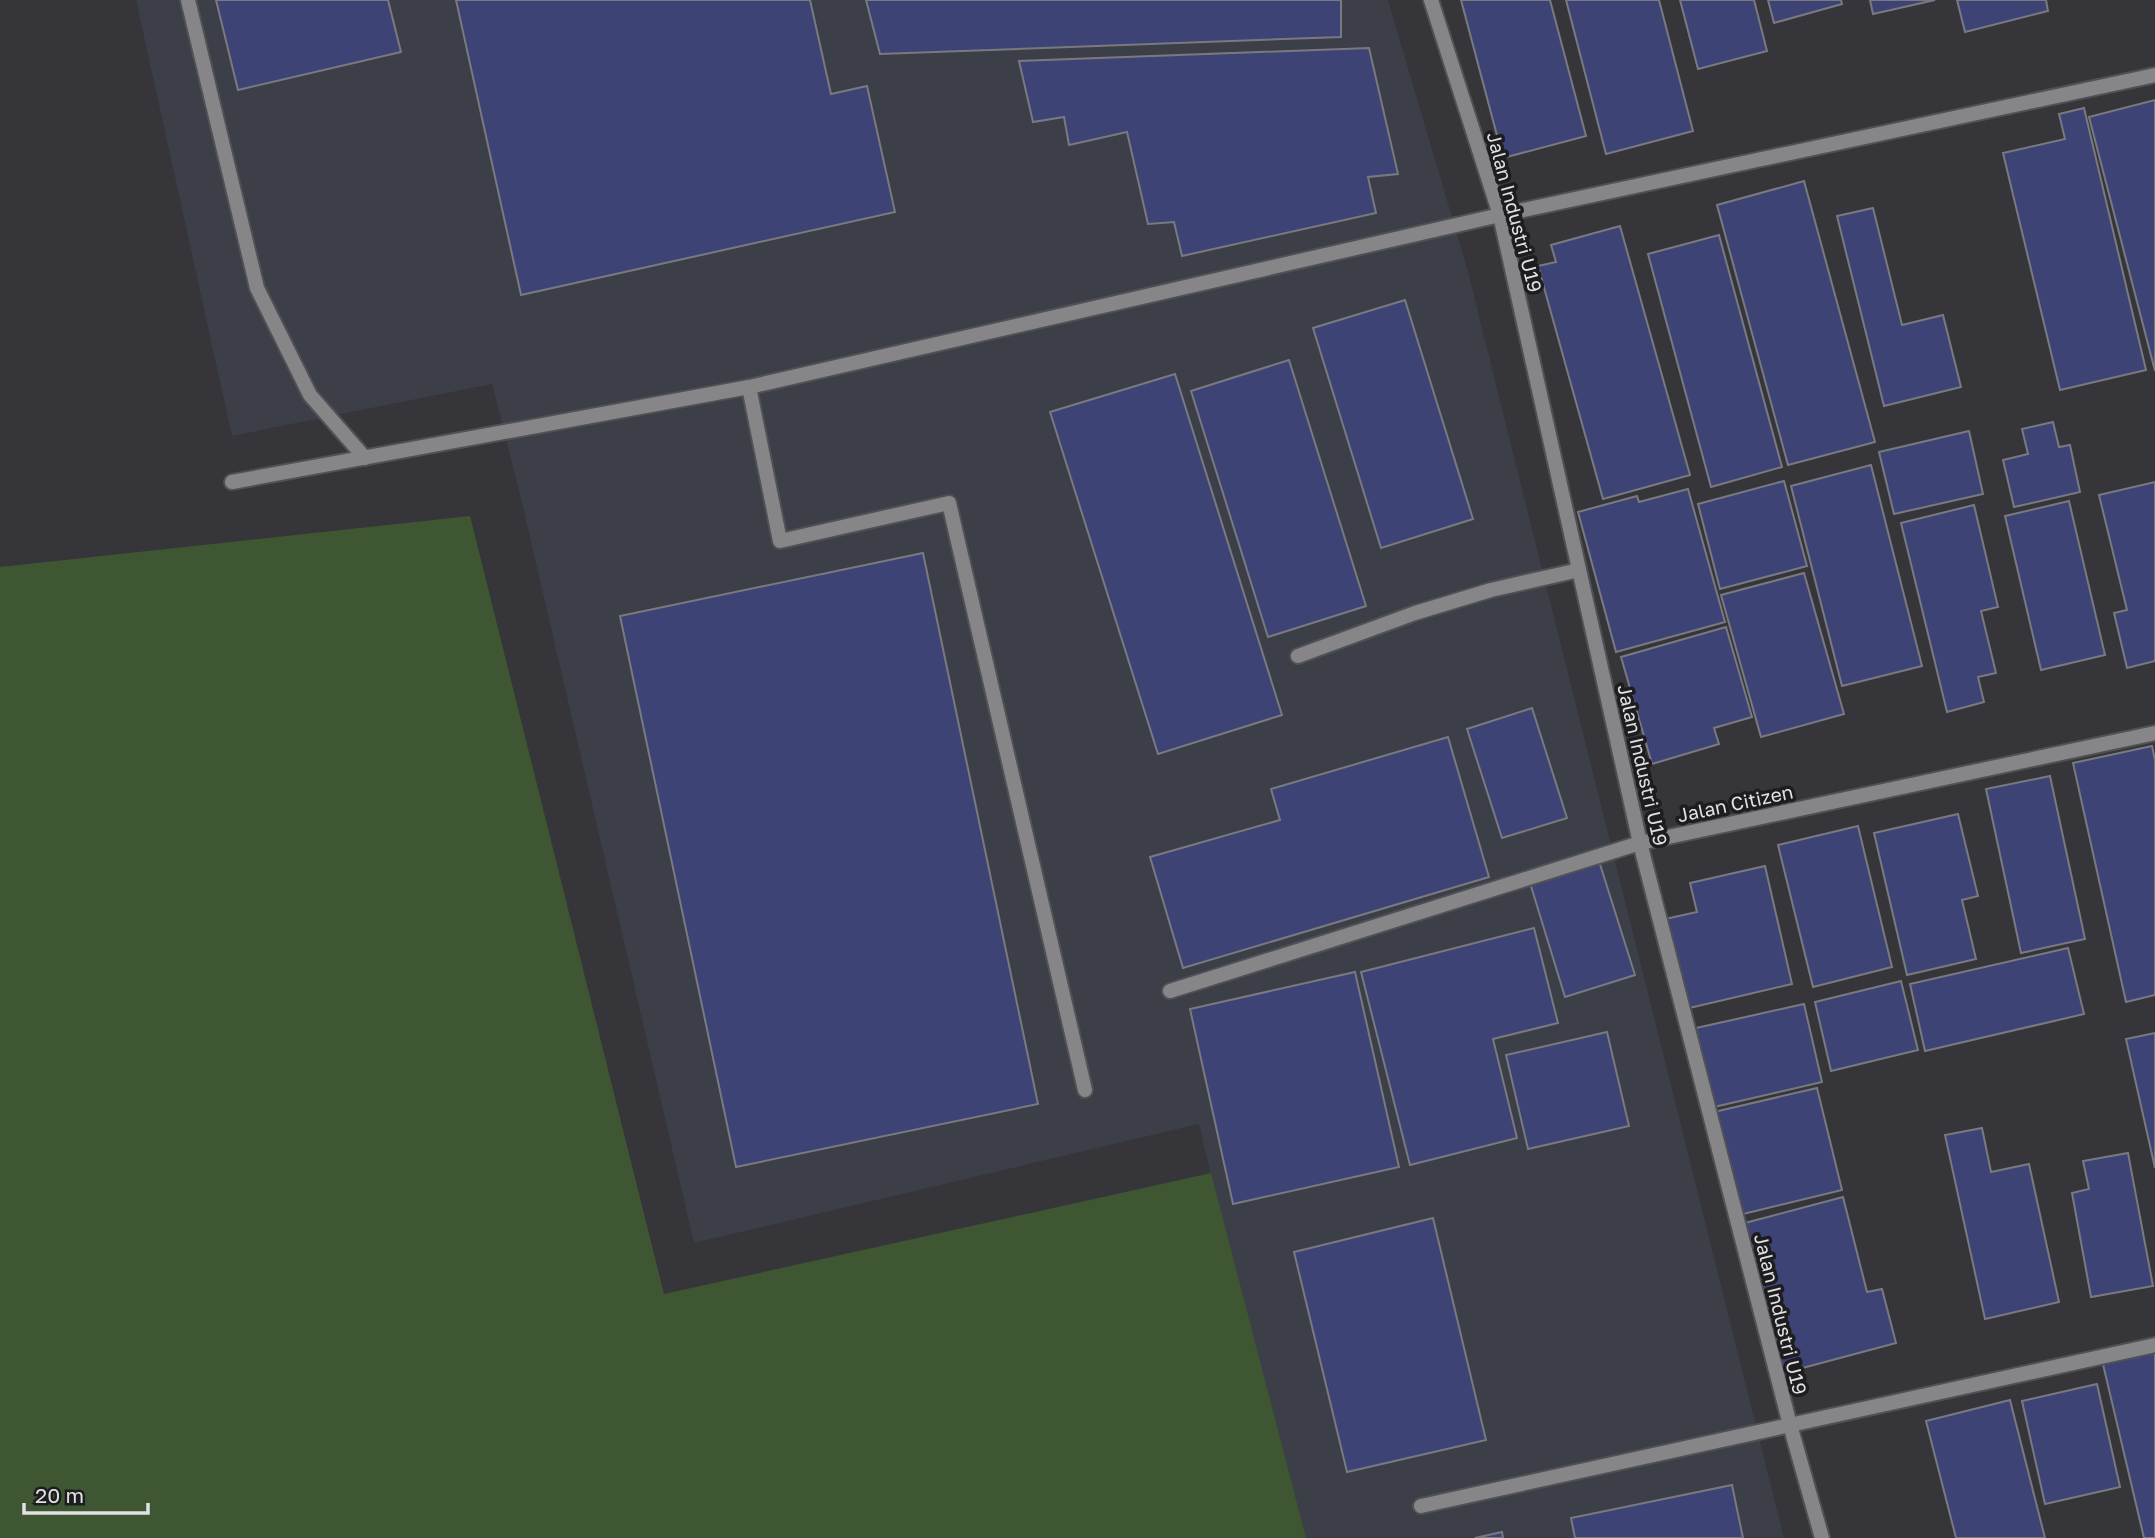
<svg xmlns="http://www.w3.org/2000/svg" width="2155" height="1538" font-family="'Golos Text',sans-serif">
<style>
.built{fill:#3c3e48}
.green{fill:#3e5732}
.building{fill:#3e4376;stroke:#797a7f;stroke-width:2}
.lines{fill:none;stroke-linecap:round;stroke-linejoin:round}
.service-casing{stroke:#505155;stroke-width:18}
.minor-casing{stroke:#505155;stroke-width:18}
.service{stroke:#868689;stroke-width:14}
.minor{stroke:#868689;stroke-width:14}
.labels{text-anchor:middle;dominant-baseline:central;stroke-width:7;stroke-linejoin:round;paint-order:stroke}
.street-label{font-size:19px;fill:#e0e1e4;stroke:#1d1d1f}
</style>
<rect width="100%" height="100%" fill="#35353a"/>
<path class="built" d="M136,0H1388L1467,268L1784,1538H1296L1199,1124L694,1243L522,503L492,384L232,436Z"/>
<path class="green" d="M470,516L664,1294L1211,1173L1306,1538H0V567Z"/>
<path class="building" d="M216,0H388L401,52L238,90Z
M456,0H810L831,94L867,86L895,212L521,295Z
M866,0H1341V37L880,54Z
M1461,0H1550L1586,136L1503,158Z
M1566,0H1659L1693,131L1606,154Z
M1680,0H1754L1767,51L1698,69Z
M1768,0H1841L1842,4L1774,23Z
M1870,0H1935L1873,14Z
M1957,0H2046L2048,11L1965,32Z
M1369,48L1398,174L1368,177L1376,213L1182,256L1174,222L1148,224L1127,132L1069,145L1064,117L1033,122L1019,61Z
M2155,100V371L2089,117Z
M2084,108L2146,370L2060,390L2003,153L2065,139L2059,114Z
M1804,181L1875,442L1788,465L1717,205Z
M1873,208L1902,325L1943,315L1961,387L1884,406L1837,216Z
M1620,226L1690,475L1603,499L1538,266L1556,262L1551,245Z
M1719,235L1782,467L1711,487L1648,254Z
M1405,300L1473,519L1381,548L1313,328Z
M1289,360L1366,606L1268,637L1191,391Z
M1175,374L1282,715L1158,754L1050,412Z
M2053,422L2059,447L2070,445L2080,492L2014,507L2003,460L2028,454L2022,429Z
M1969,431L1983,494L1894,514L1879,452Z
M1871,465L1922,666L1842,686L1791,486Z
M1784,481L1807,566L1720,589L1698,504Z
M2155,482V661L2127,668L2114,613L2127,610L2099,495Z
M1688,489L1725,622L1616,652L1578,512L1637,496L1639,502Z
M2069,501L2105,655L2041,670L2005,516Z
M1974,505L1998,607L1981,611L1996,673L1978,677L1984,702L1947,712L1901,523Z
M923,553L1038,1104L736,1167L620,616Z
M1804,573L1844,714L1761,737L1721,595Z
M1726,627L1752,717L1714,728L1719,744L1652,764L1621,657Z
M1532,708L1567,818L1502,838L1467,729Z
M1448,737L1489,877L1183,968L1150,857L1280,820L1271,789Z
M2152,746L2155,760V995L2126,1002L2073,763Z
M2050,776L2085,939L2021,953L1986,789Z
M1958,814L1978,896L1962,900L1976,959L1907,975L1874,833Z
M1858,826L1892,967L1813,987L1778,845Z
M1599,861L1635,975L1565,997L1530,883Z
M1765,866L1792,984L1685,1009L1665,919L1697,912L1690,883Z
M1534,928L1558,1023L1493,1039L1517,1138L1410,1165L1361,972Z
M2068,948L2084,1014L1925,1051L1910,984Z
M1355,972L1399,1167L1233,1204L1190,1009Z
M1901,981L1918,1050L1831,1071L1815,1002Z
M1804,1004L1822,1082L1714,1107L1696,1028Z
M1607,1032L1629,1126L1528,1149L1506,1055Z
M2155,1033V1168L2126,1039Z
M1817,1088L1842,1190L1739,1215L1714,1112Z
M1982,1128L1991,1172L2029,1164L2059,1302L1985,1319L1945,1135Z
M2128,1153L2153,1286L2091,1297L2072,1193L2089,1189L2083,1161Z
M1843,1197L1867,1292L1882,1289L1896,1343L1780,1374L1741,1224Z
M1433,1218L1486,1440L1347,1472L1294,1252Z
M2155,1347V1538H2144L2102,1360Z
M2097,1384L2120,1487L2045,1504L2022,1401Z
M2010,1400L2045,1538H1956L1926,1421Z
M1732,1485L1743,1538H1575L1571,1518Z
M1502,1532L1503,1538H1475Z"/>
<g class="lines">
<g class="service-casing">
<path id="service" d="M188,0L257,288L310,395L365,458
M749,387L780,541L949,503L1085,1090
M1298,656L1415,613L1491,590L1579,570"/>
</g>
<g class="minor-casing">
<path id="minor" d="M1431,0L1500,215L1640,843L1790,1425L1822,1538
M232,482L749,387L1500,215L2155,75
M1170,991L1640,843L2155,733
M1421,1506L2155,1345"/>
</g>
<use href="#service" class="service"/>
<use href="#minor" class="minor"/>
</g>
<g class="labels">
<g class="street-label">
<text transform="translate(1515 212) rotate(75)">Jalan Industri U19</text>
<text transform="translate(1643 765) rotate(77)">Jalan Industri U19</text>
<text transform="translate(1735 803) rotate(-12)">Jalan Citizen</text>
<text transform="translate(1781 1314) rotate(76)">Jalan Industri U19</text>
</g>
</g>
<path d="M24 1503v10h124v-10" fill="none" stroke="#e0e1e4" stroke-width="3.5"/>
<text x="35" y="1503" font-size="21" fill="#e0e1e4" stroke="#1d1d1f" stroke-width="5" paint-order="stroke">20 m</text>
</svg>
